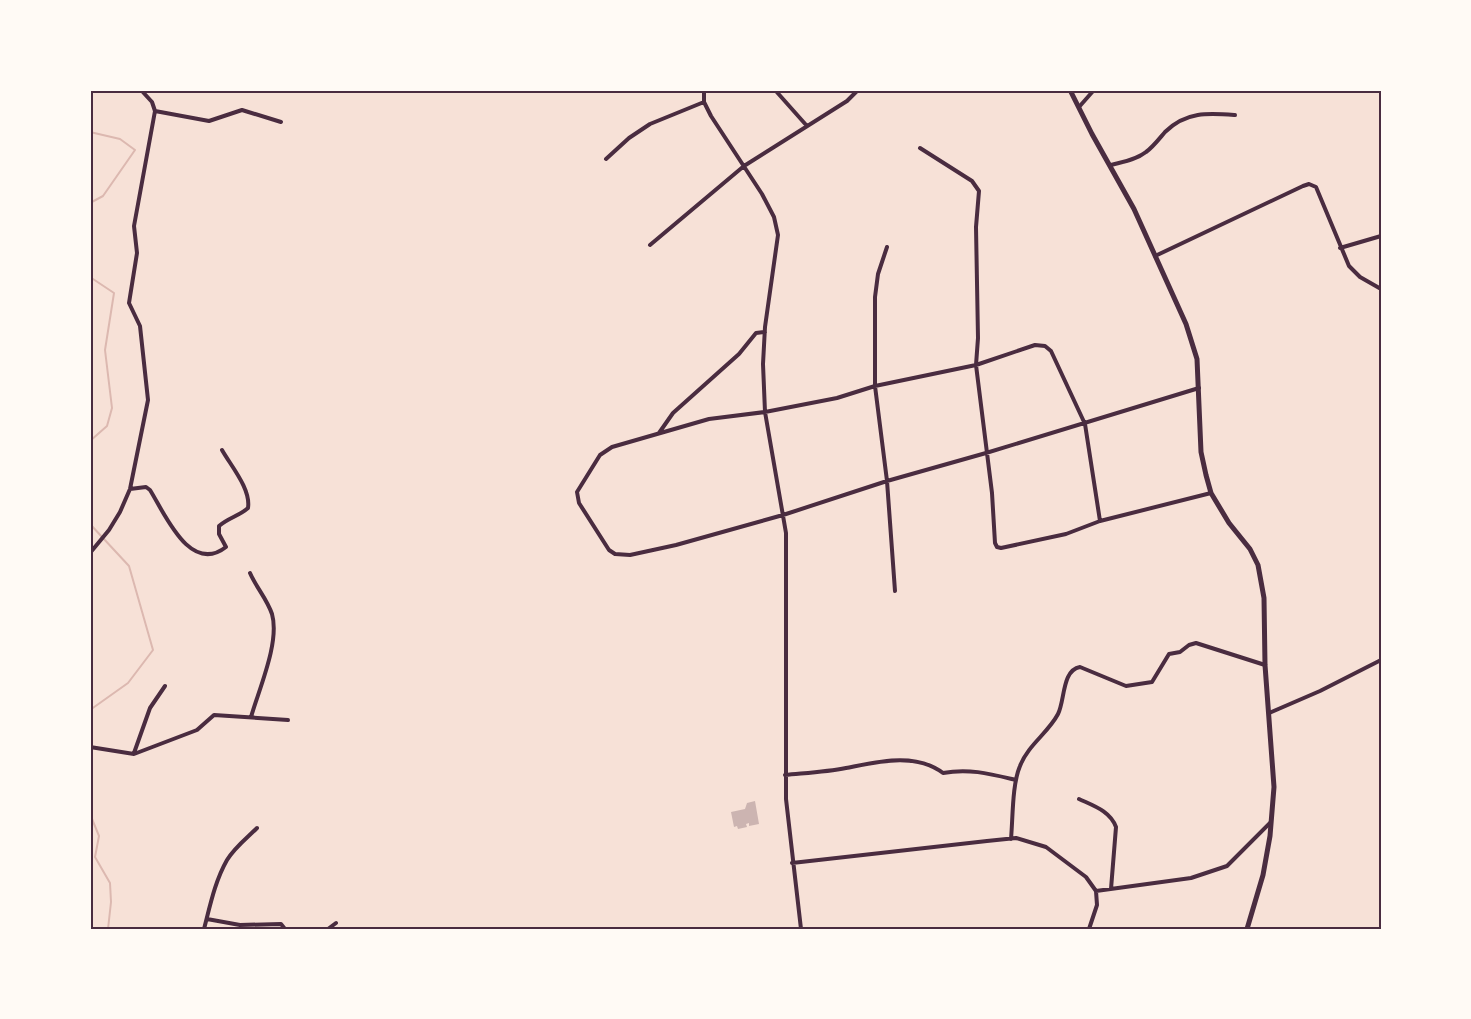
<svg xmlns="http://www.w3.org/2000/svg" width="1471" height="1019" font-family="Rubik,sans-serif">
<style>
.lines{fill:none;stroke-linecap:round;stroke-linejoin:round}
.stream{stroke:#dcb8b0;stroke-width:2}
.building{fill:#ccb4b1}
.minor{stroke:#4a2c40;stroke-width:4}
.secondary{stroke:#4a2c40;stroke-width:5}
.neatline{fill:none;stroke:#4a2c40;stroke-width:2}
</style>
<rect width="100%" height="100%" fill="#f7e1d7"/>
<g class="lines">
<path class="stream" d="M90,132L120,139L135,150L103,196L90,203
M90,277L114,293L105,350L112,408L107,426L90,441
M90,524L129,566L153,650L128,683L90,710
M90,814L99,836L95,857L110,883L111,902L108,929"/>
</g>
<path class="building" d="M755,801L759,824L749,826V823L746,824L747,827L738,829L737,826L734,827L731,812L745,809L747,803Z"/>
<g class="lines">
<path class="minor" d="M704,90V102L711,116L762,194L774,217L778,235L765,327L763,364L765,412L786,533V799L801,929
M775,90L807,126
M1079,107L1094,90
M155,111L209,121L242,110L281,122
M920,148L972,181L979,191L976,227L978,338L976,365L992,493L995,543L997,547L1001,548L1066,534L1100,521L1211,493
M606,159L629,138L650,124L704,102
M1111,165C1122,162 1136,160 1146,152C1153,147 1159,139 1165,132C1186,111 1209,113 1235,115
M650,245L744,166L847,101L858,90
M887,247L878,274L875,297V386L887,481L895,591
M1340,248L1381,236
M1155,256L1303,186L1309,184L1316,187L1349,266L1360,277L1381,289
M659,433L673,413L739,354L756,333L765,332
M130,489L146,487L150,490C165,514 190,575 226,547L219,534V526C228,518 239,516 248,508C251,489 231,466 222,450
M1100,521L1085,424L1051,351L1045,346L1035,345L976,365L875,386L837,398L765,412L709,419L612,447L600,455L577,492L579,503L609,550L615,554L630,555L676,545L783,515L887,481L986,453L1199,388
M90,553L109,530L120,512L130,489L148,400L140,326L129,303L137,253L134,226L155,111L152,102L141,90
M250,573C256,587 267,599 272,614C280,642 259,689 251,717
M1269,713L1320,691L1381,660
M90,747L134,754L197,730L214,715L288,720
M134,753L150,708L165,686
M785,775C805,773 826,772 846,768C877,762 915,752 943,773C969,768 991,774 1016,780
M1079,799C1094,806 1110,811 1116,827L1111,889
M1011,839C1013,817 1012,785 1020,766C1028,745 1048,733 1058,714C1065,700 1062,670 1080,667L1126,686L1152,682L1169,654L1180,652L1189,645L1196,643L1265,665
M792,863L987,841L1016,838L1046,847L1086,877L1096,891L1097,905L1089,929
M1096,891L1191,878L1227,866L1271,822
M207,919L240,925L281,924L285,929
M204,929C210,906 215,881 227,860C235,847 247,838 257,828
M328,929L336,923"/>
<path class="secondary" d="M1070,90L1092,134L1134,209L1186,324L1197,359L1201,452L1206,475L1211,493L1229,523L1250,549L1258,565L1264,598L1265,665L1274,787L1270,836L1263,875L1247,929"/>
</g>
<rect width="1471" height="1019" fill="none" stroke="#fffaf5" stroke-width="183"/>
<rect x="92" y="92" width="1288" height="836" class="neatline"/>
</svg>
